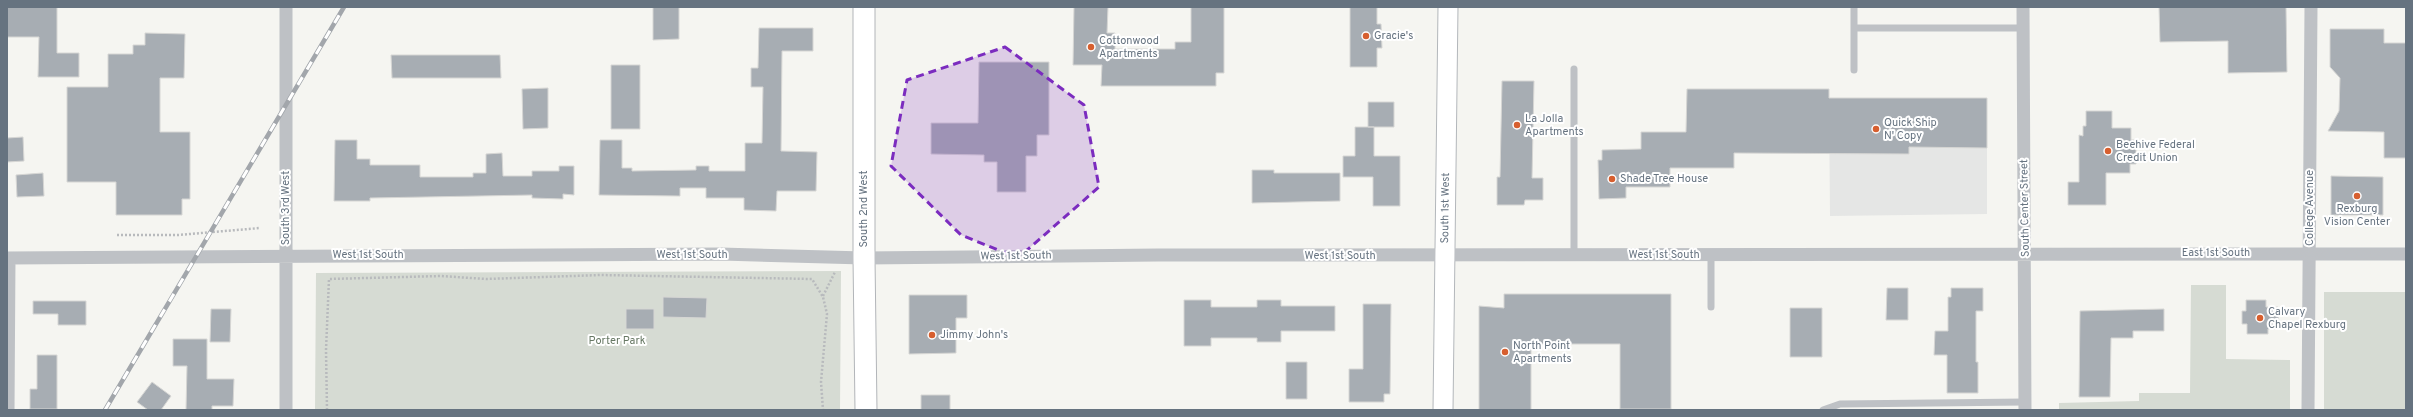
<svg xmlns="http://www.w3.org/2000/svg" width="2413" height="417" font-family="Overpass,sans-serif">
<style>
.built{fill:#e5e6e5}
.green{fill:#d6dbd3}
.building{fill:#a7adb3;stroke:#d6d6d4}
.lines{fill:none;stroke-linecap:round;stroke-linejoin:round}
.secondary-casing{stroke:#b3b7bb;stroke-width:21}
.primary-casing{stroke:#b2b5b9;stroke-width:23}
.path{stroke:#b8babd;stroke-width:2.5;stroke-dasharray:2 2;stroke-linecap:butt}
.lane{stroke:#bec1c5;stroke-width:7}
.street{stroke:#bec1c5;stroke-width:13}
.secondary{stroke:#fff;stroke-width:19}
.primary{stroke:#fff;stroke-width:21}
.rail-casing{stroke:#a2a6ab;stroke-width:4.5}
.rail{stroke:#fff;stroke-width:3;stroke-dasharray:9;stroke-linecap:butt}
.marked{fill:#7b2cbf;fill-opacity:0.2;stroke:#7b2cbf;stroke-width:3;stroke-dasharray:8 5;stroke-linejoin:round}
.poi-dot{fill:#d75f2f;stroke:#fff;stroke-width:1.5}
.labels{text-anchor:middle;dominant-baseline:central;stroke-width:4;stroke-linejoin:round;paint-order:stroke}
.poi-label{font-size:11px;fill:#667380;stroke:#fff;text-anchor:start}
.street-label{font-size:11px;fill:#667380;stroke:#fff}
.park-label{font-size:11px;fill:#677864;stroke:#fff}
</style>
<rect width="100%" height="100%" fill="#f5f5f1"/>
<path class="built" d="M1829,98H1987V214L1830,216Z"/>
<path class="green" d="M841,271L840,410H315L316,273Z
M2191,285H2226V359L2290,360V410H2059V403L2139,401V393H2190Z
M2324,292H2406V410H2324Z"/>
<path class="building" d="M7,7H57V53H79V77H38L39,37H7Z
M653,7H679V39L653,40Z
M1074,7H1108L1107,33H1115V49H1175V42H1191V7H1224V73H1216V86H1101L1102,65H1073Z
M1350,7H1377V24H1381L1382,48H1377V67H1350Z
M2159,7H2286L2287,72L2228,73V41L2160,42Z
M759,28H813V51H782L781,151L817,152L816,191H777L776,211L744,210V198H706V188H680V196L599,195L600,140H622V168H632V171L696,170V166H709V171H745V143H762L763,87H751V68H758Z
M2330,29H2384V43H2406V158H2384V132L2328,131L2339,111L2340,78L2330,67Z
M145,33L185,34L184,78H160V132H190V199H182V215H116V182H67V87H108V54H133V45H145Z
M391,55H500L501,78H392Z
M979,62H1049V135H1037V156H1026V192H997V162H984V155L931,154V123H978Z
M611,65H640V129H611Z
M1502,81H1534L1532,178H1543V200H1525L1524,205H1497V177H1500Z
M548,88V128L523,129L522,89Z
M1687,89H1829V98H1987V148L1909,147V154L1734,153V168H1670V187H1626V198L1599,199L1598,160H1602V150L1641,149V132H1686Z
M1368,102H1394V127H1368Z
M2086,111H2112V128H2131V140H2136V164H2130V173H2106V205H2068V182H2079V135L2083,136V126H2086Z
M1355,127H1374V156H1400V206H1373V177H1343V156H1355Z
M23,137L24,161L7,162V138Z
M335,140H357V159H370V165H420V177H473V173H486V154L502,153L503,176H532V171H559V166H574V195L563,194V199L532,198V195L370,198V201H334Z
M1252,170H1274V173H1340V201L1252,203Z
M43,173L44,196L17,197L16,175Z
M2331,176L2383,177V215H2331Z
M1887,288H1908V320H1886Z
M1951,288H1983V311H1976V362H1978V393H1947V355H1934L1935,331H1948V297H1951Z
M1504,294H1671V409H1620V344H1531V410H1479V306L1504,308Z
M909,295H967V318H956V353L909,354Z
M663,297L707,298L706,318L663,317Z
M1184,300H1211V307H1257V300H1281V306H1335V331H1281V342H1257V338H1211V346H1184Z
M2246,300H2266V307H2278L2279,329H2268V334H2247V324H2242V311H2246Z
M33,301H86V325H58V314H33Z
M1363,304H1391L1390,394H1384V402H1349V369H1363Z
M1790,308H1822V357H1790Z
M211,309H231L230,342H210Z
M626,309H654V329H626Z
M2164,309V331H2133V338H2111L2110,397H2079L2080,311Z
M173,339H207V379H234L233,406H212V410H186L187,366H173Z
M37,355H57V409H30V389H37Z
M1286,362H1307V399H1286Z
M152,382L171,396L161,410H148L137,402Z
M921,395H950V410H921Z"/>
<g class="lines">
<g class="secondary-casing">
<g id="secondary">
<path id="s1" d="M1443,410L1448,7"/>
</g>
</g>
<g class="primary-casing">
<path id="primary" d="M864,7V258L866,410"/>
</g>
<path class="path" d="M117,235H178L260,228
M823,296L835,272
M327,410L326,350L329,279L441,276L486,279L601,275L812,279L823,297L827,314L821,382L823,410"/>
<path class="lane" d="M1854,28H2023
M1574,69V256
M1854,70V7
M1711,307V255
M1823,410L1840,404L2025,402"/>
<path class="street" d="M2023,7L2025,410
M7,258L721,254L864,258L1158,255L2406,254
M8,410L9,258
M286,410V7
M2308,410L2311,7"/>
<use href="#secondary" class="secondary"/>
<use href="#primary" class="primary"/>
<g class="rail-casing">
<path id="rail" d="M105,410L344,7"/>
</g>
<use href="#rail" class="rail"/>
</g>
<path class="marked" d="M1005,47L1084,105L1099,187L1018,258L961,235L891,166L907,80Z"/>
<g class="poi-dot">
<circle cx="1366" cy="36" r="4"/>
<circle cx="1091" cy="47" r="4"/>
<circle cx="1517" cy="125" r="4"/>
<circle cx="1876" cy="129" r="4"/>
<circle cx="2108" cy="151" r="4"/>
<circle cx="1612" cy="179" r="4"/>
<circle cx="2357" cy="196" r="4"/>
<circle cx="2260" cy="318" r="4"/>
<circle cx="932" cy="335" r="4"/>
<circle cx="1505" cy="352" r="4"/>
</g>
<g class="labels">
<g class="poi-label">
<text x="1374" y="36">Gracie's</text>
<text x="1099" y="41">Cottonwood<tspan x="1099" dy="13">Apartments</tspan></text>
<text x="1525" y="119">La Jolla<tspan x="1525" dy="13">Apartments</tspan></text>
<text x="1884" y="123">Quick Ship<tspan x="1884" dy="13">N' Copy</tspan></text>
<text x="2116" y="145">Beehive Federal<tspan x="2116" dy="13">Credit Union</tspan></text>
<text x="1620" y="179">Shade Tree House</text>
<text x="2357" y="209" text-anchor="middle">Rexburg<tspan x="2357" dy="13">Vision Center</tspan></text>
<text x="2268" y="312">Calvary<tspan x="2268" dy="13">Chapel Rexburg</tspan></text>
<text x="940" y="335">Jimmy John's</text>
<text x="1513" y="346">North Point<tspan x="1513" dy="13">Apartments</tspan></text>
</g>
<g class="street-label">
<text transform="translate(286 208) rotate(-90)">South 3rd West</text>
<text transform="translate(2025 208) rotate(-91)">South Center Street</text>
<text transform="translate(2310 208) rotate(-90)">College Avenue</text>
<text transform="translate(864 209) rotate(-90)">South 2nd West</text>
<text stroke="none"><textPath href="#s1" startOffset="202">South 1st West</textPath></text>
<text x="2216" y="253">East 1st South</text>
<text x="368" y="255">West 1st South</text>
<text x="692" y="255">West 1st South</text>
<text x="1664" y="255">West 1st South</text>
<text transform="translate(1016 256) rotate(-1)">West 1st South</text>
<text x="1340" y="256">West 1st South</text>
</g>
<g class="park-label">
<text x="617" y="341">Porter Park</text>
</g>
</g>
<rect width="2413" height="417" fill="none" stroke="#667380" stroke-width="16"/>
</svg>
